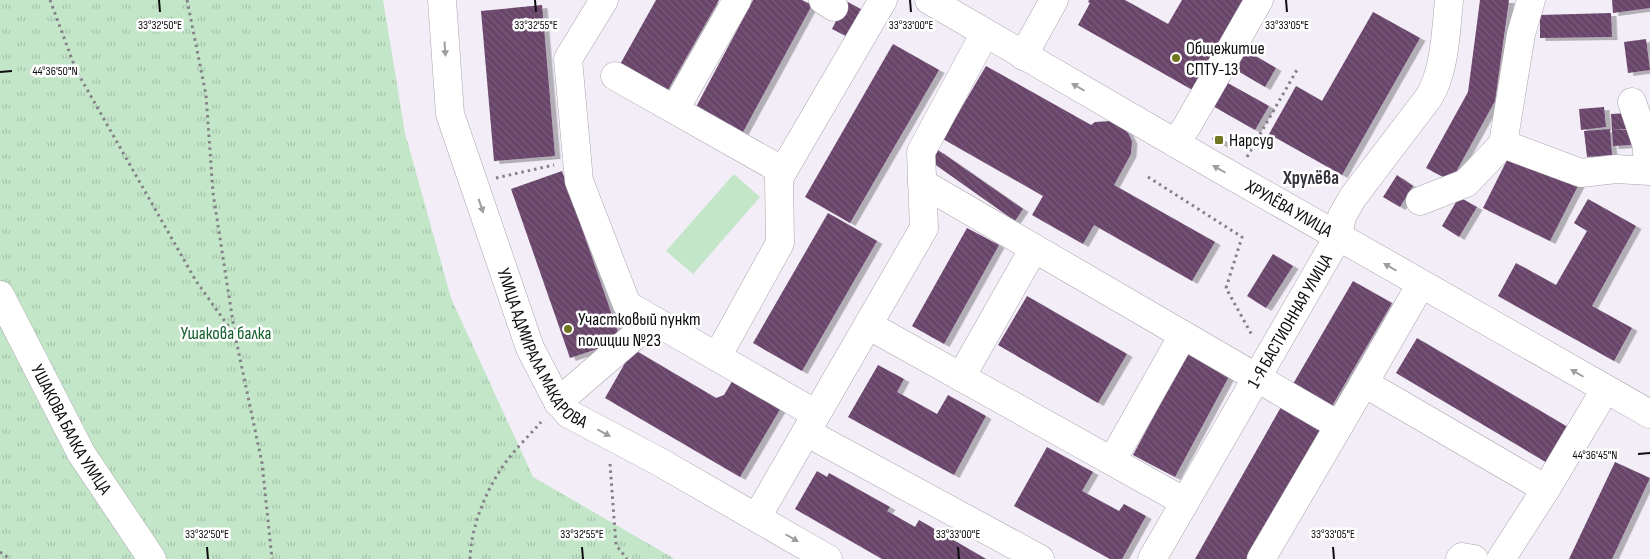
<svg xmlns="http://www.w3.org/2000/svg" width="1650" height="559" font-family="'Sofia Sans Condensed',sans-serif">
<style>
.grass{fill:#c3e6c9}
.park{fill:url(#park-tufts)}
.building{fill:url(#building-back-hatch);filter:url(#shadow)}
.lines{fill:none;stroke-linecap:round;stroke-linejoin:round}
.minor-casing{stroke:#a9a4ae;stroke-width:29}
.path{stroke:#848087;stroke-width:3;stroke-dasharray:2.5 4;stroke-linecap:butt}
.minor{stroke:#fff;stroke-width:28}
.oneway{fill:#9f9e9f}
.ticks{fill:none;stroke:#0e0c0f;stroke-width:2}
.poi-dot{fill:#70761f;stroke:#fff;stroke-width:2}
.labels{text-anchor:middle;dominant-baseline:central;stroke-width:5;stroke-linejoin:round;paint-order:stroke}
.poi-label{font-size:18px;fill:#0e0c0f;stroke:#fff;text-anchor:start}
.street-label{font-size:18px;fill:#0e0c0f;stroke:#fff}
.park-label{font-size:18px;fill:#166130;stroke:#fff}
.neighbourhood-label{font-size:19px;font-weight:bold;fill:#36323a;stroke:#fff}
.ticks-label{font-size:12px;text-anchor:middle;fill:#0e0c0f;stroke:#fff;stroke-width:5;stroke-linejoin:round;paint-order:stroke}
</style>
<defs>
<pattern id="park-tufts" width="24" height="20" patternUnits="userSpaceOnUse" patternTransform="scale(1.25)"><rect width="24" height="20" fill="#c3e6c9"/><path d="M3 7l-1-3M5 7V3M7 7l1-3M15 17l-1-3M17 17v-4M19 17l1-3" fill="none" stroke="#a6c4ab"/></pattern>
<pattern id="building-back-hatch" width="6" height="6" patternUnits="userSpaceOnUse" patternTransform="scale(1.25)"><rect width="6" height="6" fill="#69446b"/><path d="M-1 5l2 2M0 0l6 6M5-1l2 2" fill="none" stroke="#795b7a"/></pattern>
<filter id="shadow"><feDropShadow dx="5.5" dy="3" stdDeviation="0" flood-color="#0004"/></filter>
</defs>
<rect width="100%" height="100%" fill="#f3edf7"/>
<path class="grass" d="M734,174L760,197L693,274L666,251Z"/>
<path class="park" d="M0,0H383L405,133L451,298L533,477L675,559H0Z"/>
<path class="building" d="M656,0H719L665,95L618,68Z
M753,0H802L812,5L743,132L696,107Z
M1089,0H1125L1168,24L1182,0H1249L1196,92L1078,25L1090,3L1088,2Z
M1480,0H1509L1495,101L1451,181L1426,168L1468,92Z
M1612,0H1650V8L1613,13Z
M846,1L866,12L852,39L832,29Z
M542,5L555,156L494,161L481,11Z
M1373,12L1420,38L1342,175L1269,134L1296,86L1322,101Z
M1611,13L1612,37L1540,38V15Z
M1646,39L1650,70L1628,73L1624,42Z
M893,44L939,70L850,223L805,197Z
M1242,48L1276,68L1265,87L1231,67Z
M986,66L1091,125L1095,122L1110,121L1121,125L1128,133L1132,141L1131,154L1114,185L1215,242L1192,281L1094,225L1083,244L1032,215L1043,196L943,139Z
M1224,81L1269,106L1255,130L1211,105Z
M1604,107L1606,127L1581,130L1579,109Z
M1629,113L1630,129L1612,130L1611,114Z
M1610,129L1612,155L1587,157L1584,131Z
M1612,130H1630L1631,145L1613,146Z
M1215,135L1225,141L1223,145L1212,139Z
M938,150L1023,209L1015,221L930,161Z
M1512,150L1579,184L1550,241L1483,208Z
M562,171L621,341L570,358L511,189Z
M1397,175L1413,186L1400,207L1383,197Z
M1459,197L1477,207L1459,237L1442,226Z
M1588,199L1636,226L1592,306L1632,328L1614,361L1498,296L1516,263L1556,285L1587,231L1574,223Z
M828,213L877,241L802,371L753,343Z
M967,228L999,245L944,344L912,326Z
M1273,254L1293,266L1266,308L1247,296Z
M1353,281L1392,303L1332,406L1293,384Z
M1027,296L1127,354L1098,403L998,345Z
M1417,338L1571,429L1549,464L1396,373Z
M1192,345L1234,367L1175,477L1133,455Z
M633,349L716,398L724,395L734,378L782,406L740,477L605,398Z
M878,365L904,379L897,392L937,414L948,395L986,416L954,475L848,417Z
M1281,407L1320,430L1247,559H1195Z
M1047,447L1093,472L1082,491L1119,511L1124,504L1146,516L1122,559H1110L1014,506Z
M1615,462L1650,478L1612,559H1569Z
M817,471L827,477L829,473L890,507L887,511L915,527L919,520L986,559H882L795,509Z"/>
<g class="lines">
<g class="minor-casing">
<g id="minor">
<path id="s1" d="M442,0L450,114L530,348L558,402L569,414L658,461L828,559"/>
<path d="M604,0L568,59L579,181L627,305L816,414"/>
<path d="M823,0L834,7"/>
<path id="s2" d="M929,0L1213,165L1650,414"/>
<path d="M1023,56L1054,0"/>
<path d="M615,76L783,171"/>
<path d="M1632,102L1646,143L1649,170"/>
<path d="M675,109L737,0"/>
<path d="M1175,143L1187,126L1259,0"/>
<path d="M1503,144L1581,173L1616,169L1650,171"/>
<path d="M922,183L1338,425"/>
<path d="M1420,201L1466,183L1503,144L1521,34L1531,0"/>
<path d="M1421,284L1364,383L1546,489"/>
<path id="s3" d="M0,295L81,453L152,559"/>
<path d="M868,325L1185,502"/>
<path d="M717,357L780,243L779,178L883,0"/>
<path d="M961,377L1034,248"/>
<path d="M558,402L653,320"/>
<path d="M806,432L1040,559"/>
<path d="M1112,461L1183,335"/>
<path d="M757,517L924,228L921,152L985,33"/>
<path id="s4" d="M1152,559L1338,237L1342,216L1353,197L1429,97C1445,71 1446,30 1449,0"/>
<path d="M1261,559L1364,383"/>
<path d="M1460,559L1462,557L1474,559"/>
<path d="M1501,559L1546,489L1605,390"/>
</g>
</g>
<path class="path" d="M50,0L76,70L196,281L234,334
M187,0L206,95L213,193L235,335L262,463L272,559
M1247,157L1298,68
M1148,177L1242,237L1226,288L1253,337
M496,178L554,165
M610,464L616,545L627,559
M0,552L10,559
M470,559C471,528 484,495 501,469C512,452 528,437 541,422"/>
<use href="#minor" class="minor"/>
</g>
<defs><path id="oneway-solid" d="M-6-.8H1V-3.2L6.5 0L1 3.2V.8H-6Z" transform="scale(1.25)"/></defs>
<g class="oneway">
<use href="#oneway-solid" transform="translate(445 49) rotate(86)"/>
<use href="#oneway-solid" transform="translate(1078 87) rotate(-150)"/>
<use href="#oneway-solid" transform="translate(1219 169) rotate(-150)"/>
<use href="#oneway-solid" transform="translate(481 206) rotate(71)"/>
<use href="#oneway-solid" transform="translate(1390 267) rotate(-150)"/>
<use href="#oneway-solid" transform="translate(1577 373) rotate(-150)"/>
<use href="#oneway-solid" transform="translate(604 433) rotate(28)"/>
<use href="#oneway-solid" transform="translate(792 538) rotate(30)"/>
</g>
<path class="ticks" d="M159,0L160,12M535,0L536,12M910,0L911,12M1286,0L1287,12M0,72L12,71M1638,454L1650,453M207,547L208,559M582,547L583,559M958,547L959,559M1333,547L1334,559"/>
<g class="poi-dot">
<circle cx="1176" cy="58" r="5"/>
<rect x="1214" y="135" width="10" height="10" rx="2.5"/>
<circle cx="568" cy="329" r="5"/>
</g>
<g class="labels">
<g class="poi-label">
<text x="1186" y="48">Общежитие<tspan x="1186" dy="21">СПТУ-13</tspan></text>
<text x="1229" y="140">Нарсуд</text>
<text x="578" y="319">Участковый пункт<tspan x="578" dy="21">полиции №23</tspan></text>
</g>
<g class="street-label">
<text stroke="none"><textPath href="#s2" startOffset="416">ХРУЛЁВА УЛИЦА</textPath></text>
<text stroke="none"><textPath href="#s4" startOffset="275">1-Я БАСТИОННАЯ УЛИЦА</textPath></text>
<text stroke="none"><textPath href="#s1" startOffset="368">УЛИЦА АДМИРАЛА МАКАРОВА</textPath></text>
<text stroke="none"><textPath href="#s3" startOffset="152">УШАКОВА БАЛКА УЛИЦА</textPath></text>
</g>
<g class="park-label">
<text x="226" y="333">Ушакова балка</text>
</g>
<g class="neighbourhood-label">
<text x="1311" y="178">Хрулёва</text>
</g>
</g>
<g class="ticks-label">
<text x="160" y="29">33°32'50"E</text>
<text x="536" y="29">33°32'55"E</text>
<text x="911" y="29">33°33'00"E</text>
<text x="1287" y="29">33°33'05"E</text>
<text x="55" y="75">44°36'50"N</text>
<text x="1595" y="459">44°36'45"N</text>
<text x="207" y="538">33°32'50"E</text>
<text x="582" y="538">33°32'55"E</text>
<text x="958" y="538">33°33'00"E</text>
<text x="1333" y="538">33°33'05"E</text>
</g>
</svg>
